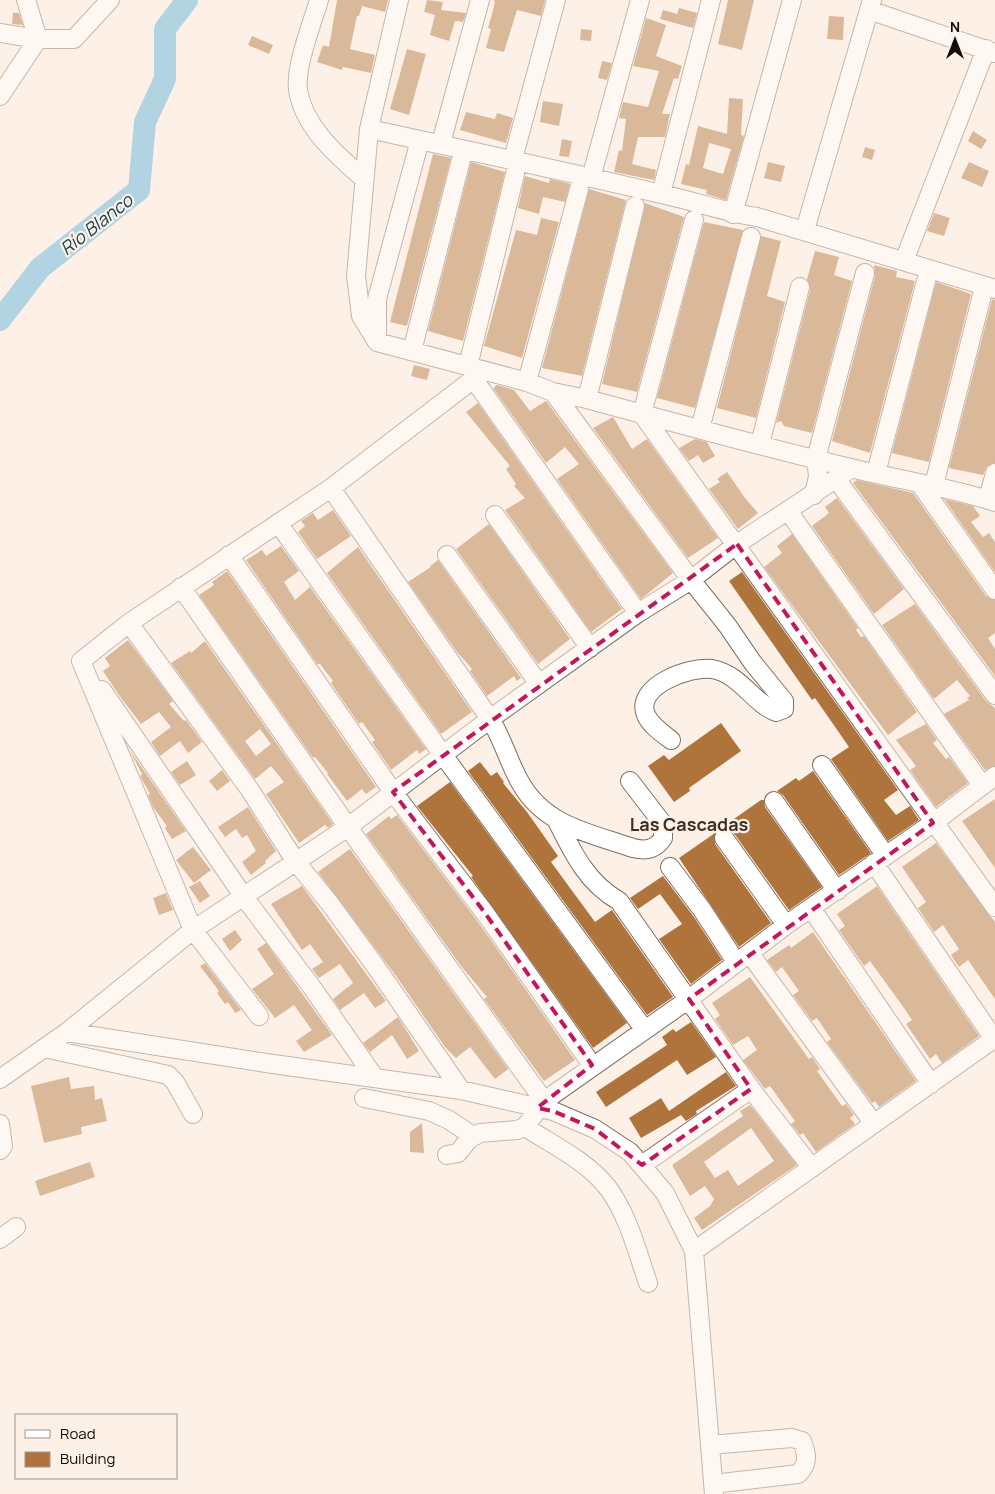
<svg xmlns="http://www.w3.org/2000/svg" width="995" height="1494" font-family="Manrope,sans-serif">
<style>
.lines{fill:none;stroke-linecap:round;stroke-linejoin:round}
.river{stroke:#57b0d9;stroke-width:22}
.building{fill:#af743c;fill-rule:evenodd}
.minor-casing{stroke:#806f61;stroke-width:20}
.minor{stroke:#fff;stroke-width:18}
.marked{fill:none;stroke:#c2185b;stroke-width:4;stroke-dasharray:10 6;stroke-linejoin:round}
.labels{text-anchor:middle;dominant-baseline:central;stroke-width:4.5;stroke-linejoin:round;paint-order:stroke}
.water-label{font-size:18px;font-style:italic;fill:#1a4152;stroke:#fdf1e7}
.neighbourhood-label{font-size:18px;font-weight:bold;fill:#3e2f23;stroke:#fdf1e7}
</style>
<rect width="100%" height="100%" fill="#fdf1e7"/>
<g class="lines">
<path class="river" d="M0,320L40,268L139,190L145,122L165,79V29L187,0"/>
</g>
<path class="building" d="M337,0H388L385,12L362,6L359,16H357L350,49L375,55L371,73L343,67L342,70L317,62L323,45L329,47Z
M427,0L443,2L441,10L466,13L463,22L455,21L449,41L430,35L435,15L424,12Z
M494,0H545L541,16L517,10L504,52L486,48L491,29L488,28L495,3Z
M728,0H754L742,50L718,44Z
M679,8L697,13L693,28L660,19L663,10L677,14Z
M13,13H19L23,25L12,24Z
M829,16L844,17L843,40L827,39Z
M646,18L666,25L656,56L682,66L678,79L674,78L662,114H670L665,137H638L632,164L656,170L654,180L614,172L619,150L622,151L626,119L619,118L623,102L648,107L659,71L633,66Z
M581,29L592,30L591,41L580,40Z
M252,36L273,45L269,54L248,45Z
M407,49L426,54L409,115L390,109Z
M602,61L612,63L607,80L598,78Z
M729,98L743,99L741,135L744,136L726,200L706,194L707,190L681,184L686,164L689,165L698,126L727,134ZM709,143L731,149L723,174L703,168Z
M543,101L563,104L559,126L540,122Z
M466,112L495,119L497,113L513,118L506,143L460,130Z
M973,131L987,140L981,149L968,141Z
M562,139L572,141L569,157L559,156Z
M865,147L875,150L872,160L862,157Z
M433,154L451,158L407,326L390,322Z
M471,162L505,172L463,341L428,331Z
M768,162L785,166L781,182L764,178Z
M969,162L989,171L982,187L961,178Z
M525,176L549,183L550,179L570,184L565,202L543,197L539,214L518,208Z
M589,189L626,200L582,376L542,368Z
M645,203L684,217L637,392L602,384Z
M934,213L950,218L944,236L927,231Z
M541,218L559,222L522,358L484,346L516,230L537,235Z
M704,222L743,230L695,408L657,398Z
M761,236L781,241L767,296L785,302L756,418L717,408Z
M815,251L839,257L834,275L852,281L812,433L784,426L781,421L776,423L810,290L807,279Z
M874,265L897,271L896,277L915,281L870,453L832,441L875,276Z
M936,282L971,294L929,462L892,453Z
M992,299L995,300V463L987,466L983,475L949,468Z
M414,365L430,369L427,380L411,376Z
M497,385L514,390L530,411L546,401L673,573L641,599L557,479L579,464L565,447L546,463L493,388Z
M478,403L622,609L591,632L505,510L525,498L514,486L516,484L506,469L510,466L466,412Z
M613,417L632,449L647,439L718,538L688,558L593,428Z
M695,439L707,442L715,456L703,463L698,455L689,461L679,448Z
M727,472L745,498L758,513L738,529L709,489L720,482L717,479Z
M857,480L913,493L986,596L995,600V633L988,638L995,649V676L853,483Z
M837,498L904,589L874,614L812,526L829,513L825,507Z
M944,499L973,506L980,516L971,522L983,537L989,533L995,542V572Z
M333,510L351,536L317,559L298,532L305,526L301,521L313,513L318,520Z
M489,524L570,639L538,664L456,549Z
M792,534L858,628L856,630L861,637L864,636L917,712L888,735L764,567L782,553L777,546Z
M281,546L299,571L284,582L295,600L310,587L426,749L419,754L417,750L391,770L372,742L375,740L362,722L359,724L331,683L333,681L320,664H317L246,560L262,550L266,556Z
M358,547L472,712L441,734L327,573Z
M438,560L521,678L517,681L514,676L487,696L470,671L472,669L457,652L408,582L431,567L430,566Z
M227,571L376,787L366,794L362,789L347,801L327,774L328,773L315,757L313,758L199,595L214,585L212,582Z
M742,572L898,790L884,800L896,815L910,806L919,820L888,841L831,759L849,747L815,698L812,700L729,581Z
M915,604L986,701L995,708V766L985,770L944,714L969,700L967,698L970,696L957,680L934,699L882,625Z
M128,640L173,701L169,704L184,721L186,720L202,742L188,753L180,741L160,756L151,742L171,727L159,712L141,724L121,698L103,671L110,666L105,658Z
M205,641L333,824L328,828L325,825L299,843L266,794L284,782L271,766L255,779L171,663L190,651L191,653ZM260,729L271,744L256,756L245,741Z
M721,723L741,751L689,788L690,791L674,802L648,766L664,755L669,760Z
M926,724L937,740L933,743L946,759L949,757L968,783L936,807L910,770L916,766L896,740Z
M129,749L186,831L172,839L165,828L167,826L153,807L148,795L150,794L140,776L142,774Z
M187,761L196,775L180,785L171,772Z
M480,762L491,776L497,772L504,782L503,783L527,812L558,856L551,862L595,922L612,910L673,997L647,1015L468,771Z
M222,770L230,781L217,791L209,781Z
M813,771L871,853L839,875L783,795L777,791L796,778L799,781Z
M450,782L627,1023L593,1048L471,877L473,876L417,806Z
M995,799V868L962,821Z
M761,800H764L765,807L822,887L789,910L733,832L728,828H721Z
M248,807L276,851L265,861L266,863L251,875L242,862L256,851L247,835L242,838L236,829L225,837L218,827Z
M397,815L476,919L575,1060L544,1081L484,999L487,997L461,966L366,834L389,816L391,819Z
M715,833V844L771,923L739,947L679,858Z
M936,843L995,922V999L968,960L959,967L951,955L959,949L943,925L934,932L918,908L926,902L902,867Z
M193,847L211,870L194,883L176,860Z
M350,849L508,1069L495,1079L470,1047L456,1058L445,1047L396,976L318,872Z
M663,876L694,917L722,960L691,984L659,939L682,924L660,894L638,909L630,898Z
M200,881L210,896L200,903L189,887Z
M302,886L386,1001L375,1008L364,993L340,1010L333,999L353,983L340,964L319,978L312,969L323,962L310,944L302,950L271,904Z
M877,886L979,1036L942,1063L936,1054L930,1059L906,1024L912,1020L904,1008L870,961L864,966L839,930L845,926L837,914Z
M166,893L173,910L159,915L153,898Z
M235,930L242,940L230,951L222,939Z
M813,932L916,1081L879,1107L875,1101L872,1103L827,1042L831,1039L817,1018L812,1021L793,995L799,991L782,967L776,972L767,960L789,945L791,948Z
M266,943L332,1035L304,1052L296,1041L312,1030L294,1005L275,1018L252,989L274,974L257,949Z
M205,963L241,1010L235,1013L228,1002L225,1004L217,993L219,991L200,966Z
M750,977L809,1059L812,1057L820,1069L817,1071L842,1106L846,1104L854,1115L850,1118L855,1124L816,1152L803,1133L800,1135L791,1124L795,1121L770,1086L765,1089L743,1060L757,1050L748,1036L733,1045L715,1019L720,1015L712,1003Z
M398,1017L419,1051L407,1059L392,1035L370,1052L363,1043Z
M691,1022L716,1057L687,1075L677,1060L606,1107L596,1092L667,1045L662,1037L673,1029L676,1032Z
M726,1072L736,1086L696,1111L697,1114L686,1121L681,1115L641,1138L629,1118L661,1098L669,1111Z
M69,1077L71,1089L94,1086L95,1100L102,1098L107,1121L81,1127L82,1134L44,1143L31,1086Z
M750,1105L797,1165L702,1230L694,1218L710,1206L714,1199L705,1186L690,1196L672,1165L743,1116L740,1111ZM751,1128L774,1161L738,1186L728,1170L715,1178L704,1162Z
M422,1123L424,1153L410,1152V1132Z
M90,1162L95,1177L40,1196L35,1181Z"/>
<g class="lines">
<g class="minor-casing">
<path id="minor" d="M319,0C312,24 295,66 298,90C304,128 338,156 364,179
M399,0L369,129L356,276L361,316L377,342L527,382L553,392L587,399C675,423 763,447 851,468C899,480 948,487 995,502
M869,10L995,53
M0,33L38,39H74L110,0
M0,96L38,39L26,0
M369,129C466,150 564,171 661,194C694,201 724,212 757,217L995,289
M441,143L480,0
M513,159L556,0
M591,178L640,0
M661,194L711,0
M733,214L792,0
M694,220L642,414L995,907
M805,230L872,0
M904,261L986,49
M377,341V299L420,140
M412,351L462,156
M468,366L515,174
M473,378L638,613
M527,382L579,189
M553,392L691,580L727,625L753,663L784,701V709L776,712C752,702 740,674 712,669C690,666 634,686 646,715C651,726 662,733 671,740
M587,399L635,206
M700,429L751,237
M760,444L800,287
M876,473L926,281
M837,480L995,695
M920,484L995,590
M934,485L982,295
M331,488L490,719C503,739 508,761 520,782C544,826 590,833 633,848C646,851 655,850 663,838V824L630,781
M814,495L818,476L816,459L865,273
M988,499L995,473
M788,511L982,785
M495,515L590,648
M278,523L443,755L644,1029
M229,555L393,792L485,913L592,1065
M447,555L539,684
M181,587L348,827L544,1101
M129,623L250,790L296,862L331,905L376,967L461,1090
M102,690L244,897L311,986L375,1078
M822,765L886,856
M774,801L837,891
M557,821C573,853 587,883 619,901L751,1089L812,1168
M724,838L786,925
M874,863L994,1039
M670,867L703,911L736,962
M811,908L931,1084
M750,954L874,1124
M259,1016L193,930L81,661L129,623L331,488L484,371
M67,1032L273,1064L461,1090L553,1111L595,1129L630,1152L665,1193L694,1251L714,1494
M44,1048L168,1075L175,1082L193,1114
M0,1079L67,1032L193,930L348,827L490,719L638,613L691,580L737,544L852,468
M364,1098L429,1111L449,1120L473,1136
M0,1124L3,1146L0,1150
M525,1127C553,1145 587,1161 608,1188C628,1215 637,1251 648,1283
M447,1155L458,1153L469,1139L480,1133L517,1130L525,1127L544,1101L689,999L786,925L933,823L995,776
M642,1165L751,1089
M0,1239L16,1227
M694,1251L995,1038
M710,1445L792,1438L802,1441C807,1454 809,1464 798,1474L713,1484"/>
</g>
<use href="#minor" class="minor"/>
</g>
<path d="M0 0H995V1494H0ZM737,544L933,823L689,999L751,1089L642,1165L595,1129L553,1111L537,1108L592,1065L485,913L393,792Z" fill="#fdf1e7" fill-opacity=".55" fill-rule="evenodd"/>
<path class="marked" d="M737,544L933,823L689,999L751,1089L642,1165L595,1129L553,1111L537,1108L592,1065L485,913L393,792Z"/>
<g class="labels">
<g class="water-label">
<text transform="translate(96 224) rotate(-38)">Río Blanco</text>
</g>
<g class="neighbourhood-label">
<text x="689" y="824">Las Cascadas</text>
</g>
</g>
<rect x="15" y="1414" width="162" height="65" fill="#fdf1e7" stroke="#9f958d"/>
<rect x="25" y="1430" width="25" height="8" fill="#ffffff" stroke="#9f958d"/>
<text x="60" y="1439" font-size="15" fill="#120b07">Road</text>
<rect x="25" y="1452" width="25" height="15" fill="#af743c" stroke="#9f958d"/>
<text x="60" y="1464" font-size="15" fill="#120b07">Building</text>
<g transform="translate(955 40)" stroke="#fdf1e7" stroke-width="4" paint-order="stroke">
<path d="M0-4L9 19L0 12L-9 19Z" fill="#120b07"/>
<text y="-8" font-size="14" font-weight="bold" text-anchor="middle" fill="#120b07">N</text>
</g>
</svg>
